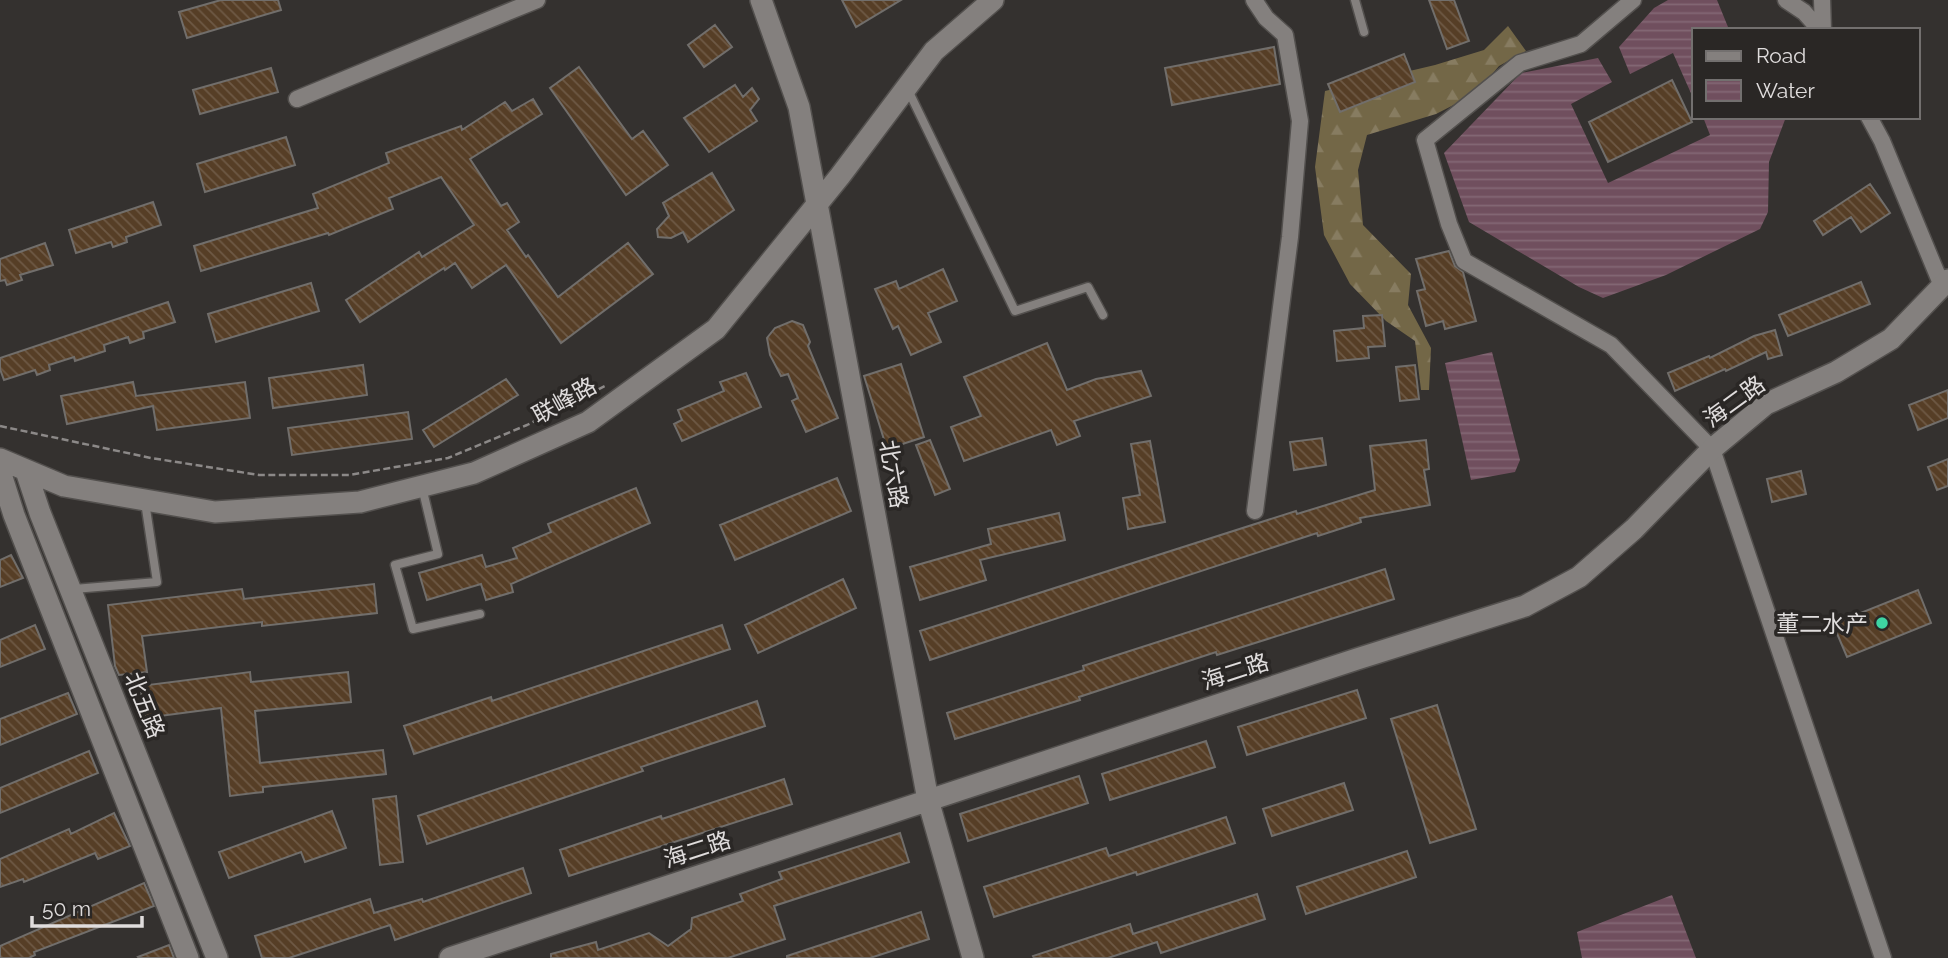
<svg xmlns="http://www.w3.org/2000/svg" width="1948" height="958" font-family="Raleway,'Noto Sans SC',sans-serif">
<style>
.forest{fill:url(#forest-firs)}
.water{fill:url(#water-rules)}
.building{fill:url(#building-back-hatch);stroke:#716e6b;stroke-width:2}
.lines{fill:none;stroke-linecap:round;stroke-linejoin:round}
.lane-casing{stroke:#53504e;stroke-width:11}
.street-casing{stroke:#53504e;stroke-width:19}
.secondary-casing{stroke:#53504e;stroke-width:24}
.path{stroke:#8c8988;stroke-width:2.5;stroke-dasharray:7 3.5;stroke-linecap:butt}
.lane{stroke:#84807e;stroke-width:8}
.street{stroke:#84807e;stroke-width:16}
.secondary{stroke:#84807e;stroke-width:21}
.poi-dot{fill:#3ed4a3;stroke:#2a2725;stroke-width:2.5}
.labels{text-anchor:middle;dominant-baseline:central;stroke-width:7;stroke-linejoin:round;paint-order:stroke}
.street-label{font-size:23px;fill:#e0dddd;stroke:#2a2725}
.poi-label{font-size:23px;fill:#e0dddd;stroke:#2a2725;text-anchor:end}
</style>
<defs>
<pattern id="forest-firs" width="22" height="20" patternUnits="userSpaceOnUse" patternTransform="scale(1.75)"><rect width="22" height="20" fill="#736747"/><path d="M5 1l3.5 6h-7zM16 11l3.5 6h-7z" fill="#877c61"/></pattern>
<pattern id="water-rules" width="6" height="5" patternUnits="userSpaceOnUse" patternTransform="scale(1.75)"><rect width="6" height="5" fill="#704f5e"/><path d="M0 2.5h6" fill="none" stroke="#846875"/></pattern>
<pattern id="building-back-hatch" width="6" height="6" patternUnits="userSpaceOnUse" patternTransform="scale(1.75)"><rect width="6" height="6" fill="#563e26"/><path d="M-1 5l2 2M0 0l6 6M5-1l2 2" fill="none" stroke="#6e5945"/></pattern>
</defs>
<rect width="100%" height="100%" fill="#34312f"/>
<path class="forest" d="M1508,26L1526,51L1499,66L1475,94L1436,114L1367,135L1358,170L1363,225L1411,274L1408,305L1431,348L1429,390H1421L1415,341L1386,321L1350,284L1324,235L1315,167L1325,91L1435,65L1484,50Z"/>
<path class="water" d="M1668,0H1717L1728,27L1736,30H1694V100L1673,53L1630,74L1619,47L1654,8Z
M1598,58L1612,82L1571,104L1608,183L1710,135L1703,117H1786L1769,162L1768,212L1760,229L1666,275L1603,298L1579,287L1469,222L1444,153L1521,73Z
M1492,352L1520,460L1515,472L1471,480L1445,363Z
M1672,895L1696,958H1582L1577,932Z"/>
<path class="building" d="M221,0H278L281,10L187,38L179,12Z
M842,0H901L856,27Z
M1429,0H1454L1469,41L1447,49Z
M715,25L732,47L704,67L688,45Z
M1274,47L1280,84L1172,105L1165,68Z
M1404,54L1415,82L1340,112L1328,84Z
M579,67L632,139L643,131L668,165L626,195L550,88Z
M271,68L278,92L200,114L193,90Z
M1672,80L1692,122L1608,162L1589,122Z
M735,85L743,97L752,88L759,99L750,110L757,121L709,152L684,118Z
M533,99L542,114L470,159L501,206L507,203L519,222L507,230L526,257L528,255L558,297L628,243L653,274L561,343L506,265L472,288L455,263L445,270L444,268L360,322L346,300L419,252L422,257L474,225L441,177L389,198L393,209L329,235L328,233L201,271L194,246L318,208L313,194L389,163L386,153L461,126L462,130L505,102L512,111Z
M286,137L295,165L205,192L197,164Z
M712,173L734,210L688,242L683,232L671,238L658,237L657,229L669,216L663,203Z
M1870,184L1890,213L1861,232L1851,217L1823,235L1814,221Z
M153,202L161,225L126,237L127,242L113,247L111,242L76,253L69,230Z
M45,243L53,265L20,275L22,280L7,285L5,280L0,281V259Z
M1449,251L1455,266L1463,272L1476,321L1445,329L1443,321L1426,326L1417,291L1425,289L1416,259Z
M943,269L957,301L928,313L941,342L911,355L898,326L893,329L875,289L896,281L899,289Z
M1861,282L1870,304L1788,336L1779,315Z
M311,283L319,311L216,342L208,314Z
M168,302L175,322L143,332L144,338L130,343L128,337L104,345L105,351L75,361L74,357L49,365L50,370L37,375L35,370L4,380L0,369V358Z
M1382,315L1385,346L1368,347L1369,358L1337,361L1334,331L1364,328L1363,316Z
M792,321L803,325L810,342L808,346L838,418L806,432L792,401L798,398L788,374L781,376L770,355L767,338L775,328Z
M1775,330L1782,355L1768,359L1766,352L1726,371L1725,369L1675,391L1668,373L1709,356L1710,358L1754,336Z
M1047,343L1067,390L1096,379L1141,371L1151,396L1074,421L1080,436L1057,445L1051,430L964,461L951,427L981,416L964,377Z
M901,364L924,437L887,449L864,376Z
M363,365L367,395L273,408L269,378Z
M1415,365L1419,399L1400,401L1396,367Z
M746,373L761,407L682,441L674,424L682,420L678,410L724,391L720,382Z
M506,379L518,395L434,447L423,430Z
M133,382L136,396L245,382L250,418L157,430L153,406L67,424L61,396Z
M1948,390V418L1918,430L1909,405Z
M408,412L412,439L292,455L288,428Z
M1322,438L1326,465L1294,470L1290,442Z
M930,440L950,489L935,495L916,445Z
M1426,440L1429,469L1424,470L1430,505L1360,518L1361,522L1318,536L1317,533L930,660L920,631L1296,511L1297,514L1375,490L1370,446Z
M1150,441L1165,522L1128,529L1123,498L1140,495L1131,444Z
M1948,459V486L1937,490L1928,467Z
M1801,471L1806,494L1772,502L1767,479Z
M837,478L851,511L735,560L720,525Z
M636,488L650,523L511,584L513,592L486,600L481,584L427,600L419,573L482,555L486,567L517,558L513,548L551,532L548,524Z
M1059,513L1065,540L980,560L986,580L920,600L910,567L991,544L988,529Z
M11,555L23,578L0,587V560Z
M1385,569L1394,599L1217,655L1216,652L1079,697L1080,700L955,739L947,713L1084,670L1083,666Z
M843,579L856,608L758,653L745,625Z
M374,584L377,613L262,626V622L142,636L147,672L119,675L115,666L108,605L242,589L244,599Z
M1918,590L1931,623L1847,657L1833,624Z
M35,625L45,649L0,667V640Z
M722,625L730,649L414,754L404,726L491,697L492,701Z
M250,672L251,682L348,672L351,702L255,711L260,763L383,750L386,774L263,787V792L230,796L221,708L145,718L140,686Z
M1357,690L1366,718L1247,755L1238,727Z
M68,693L77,714L0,745V719Z
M757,701L765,726L641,767L643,771L427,844L418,816Z
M1437,705L1476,829L1430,843L1391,719Z
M1206,741L1215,767L1110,800L1102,774Z
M89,751L98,773L0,813V788Z
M1079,776L1088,803L968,841L960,814Z
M784,779L792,804L569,876L560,850L661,816L662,819Z
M1344,783L1353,810L1272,836L1263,809Z
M396,796L403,862L380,865L373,799Z
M332,811L346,848L305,862L301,852L229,878L219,852Z
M114,813L130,846L98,859L95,853L24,882L23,879L0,887V859L69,829L71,834Z
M1226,817L1235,843L1137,875L1136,872L994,917L984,887L1106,848L1109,856Z
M900,833L909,862L774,906L785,939L728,958H551V954L596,942L598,950L649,933L668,946L691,929L692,918L743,901L740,894L782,879L779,872Z
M1407,851L1416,877L1306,914L1297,887Z
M523,868L531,893L395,940L390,925L289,958H262L255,936L370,899L374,913L422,899L423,902Z
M144,883L154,906L34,952L35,955L29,958H0V946Z
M1257,894L1265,919L1161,953L1157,942L1108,958H1034L1033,956L1130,924L1133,934Z
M921,912L929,939L870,958H787V956Z
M169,945L174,958H139L138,957Z"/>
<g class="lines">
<g class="lane-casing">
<path id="lane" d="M1355,0L1364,32
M908,90L1015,311L1088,287L1103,315
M422,487L438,554L395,565L413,629L480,614
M74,589L157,582L145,502"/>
</g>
<g class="street-casing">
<path id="street" d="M1254,0L1266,18L1285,35L1300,121L1290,237L1255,511
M1633,0L1581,44L1520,63L1425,140L1449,224L1464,261L1611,345L1712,449L1883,958
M1786,0L1804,12L1820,30
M1822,0L1823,30
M297,99L537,0
M1869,117L1882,141L1942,286"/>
</g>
<g class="secondary-casing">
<path id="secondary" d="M761,0L799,107L928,800L973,958
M0,459L64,486L215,512L360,502L474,473L588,422L716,329L840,176L934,51L993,0
M0,471L14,515L188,958
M26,471L40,513L217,958
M450,958L1357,659L1525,606L1579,577L1634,529L1712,449L1766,404L1836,372L1891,339L1948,280"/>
</g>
<path class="path" d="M0,426L151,458L259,475H349L448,458L527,425L605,386"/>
<use href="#lane" class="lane"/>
<use href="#street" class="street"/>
<use href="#secondary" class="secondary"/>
</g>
<circle class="poi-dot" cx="1882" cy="623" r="7"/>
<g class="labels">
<g class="street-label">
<text transform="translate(564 400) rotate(-29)">联峰路</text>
<text transform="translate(1734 401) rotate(-36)">海二路</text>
<text transform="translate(894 474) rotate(80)">北六路</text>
<text transform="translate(1235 671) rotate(-18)">海二路</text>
<text transform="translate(145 705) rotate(68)">北五路</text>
<text transform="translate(697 849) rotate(-18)">海二路</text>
</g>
<g class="poi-label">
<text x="1868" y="623">董二水产</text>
</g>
</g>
<rect x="1692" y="28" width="228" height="91" fill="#2a2725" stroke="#73706f" stroke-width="2"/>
<rect x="1706" y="51" width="35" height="10" fill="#84807e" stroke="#73706f" stroke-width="2"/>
<text x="1756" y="63" font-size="21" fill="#e0dddd">Road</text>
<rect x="1706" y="80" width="35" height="21" fill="url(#water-rules)" stroke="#73706f" stroke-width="2"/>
<text x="1756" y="98" font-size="21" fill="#e0dddd">Water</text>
<path d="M32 916v10h110v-10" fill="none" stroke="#e0dddd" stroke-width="3.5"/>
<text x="42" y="916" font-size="21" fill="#e0dddd" stroke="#2a2725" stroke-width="5" paint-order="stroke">50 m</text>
</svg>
